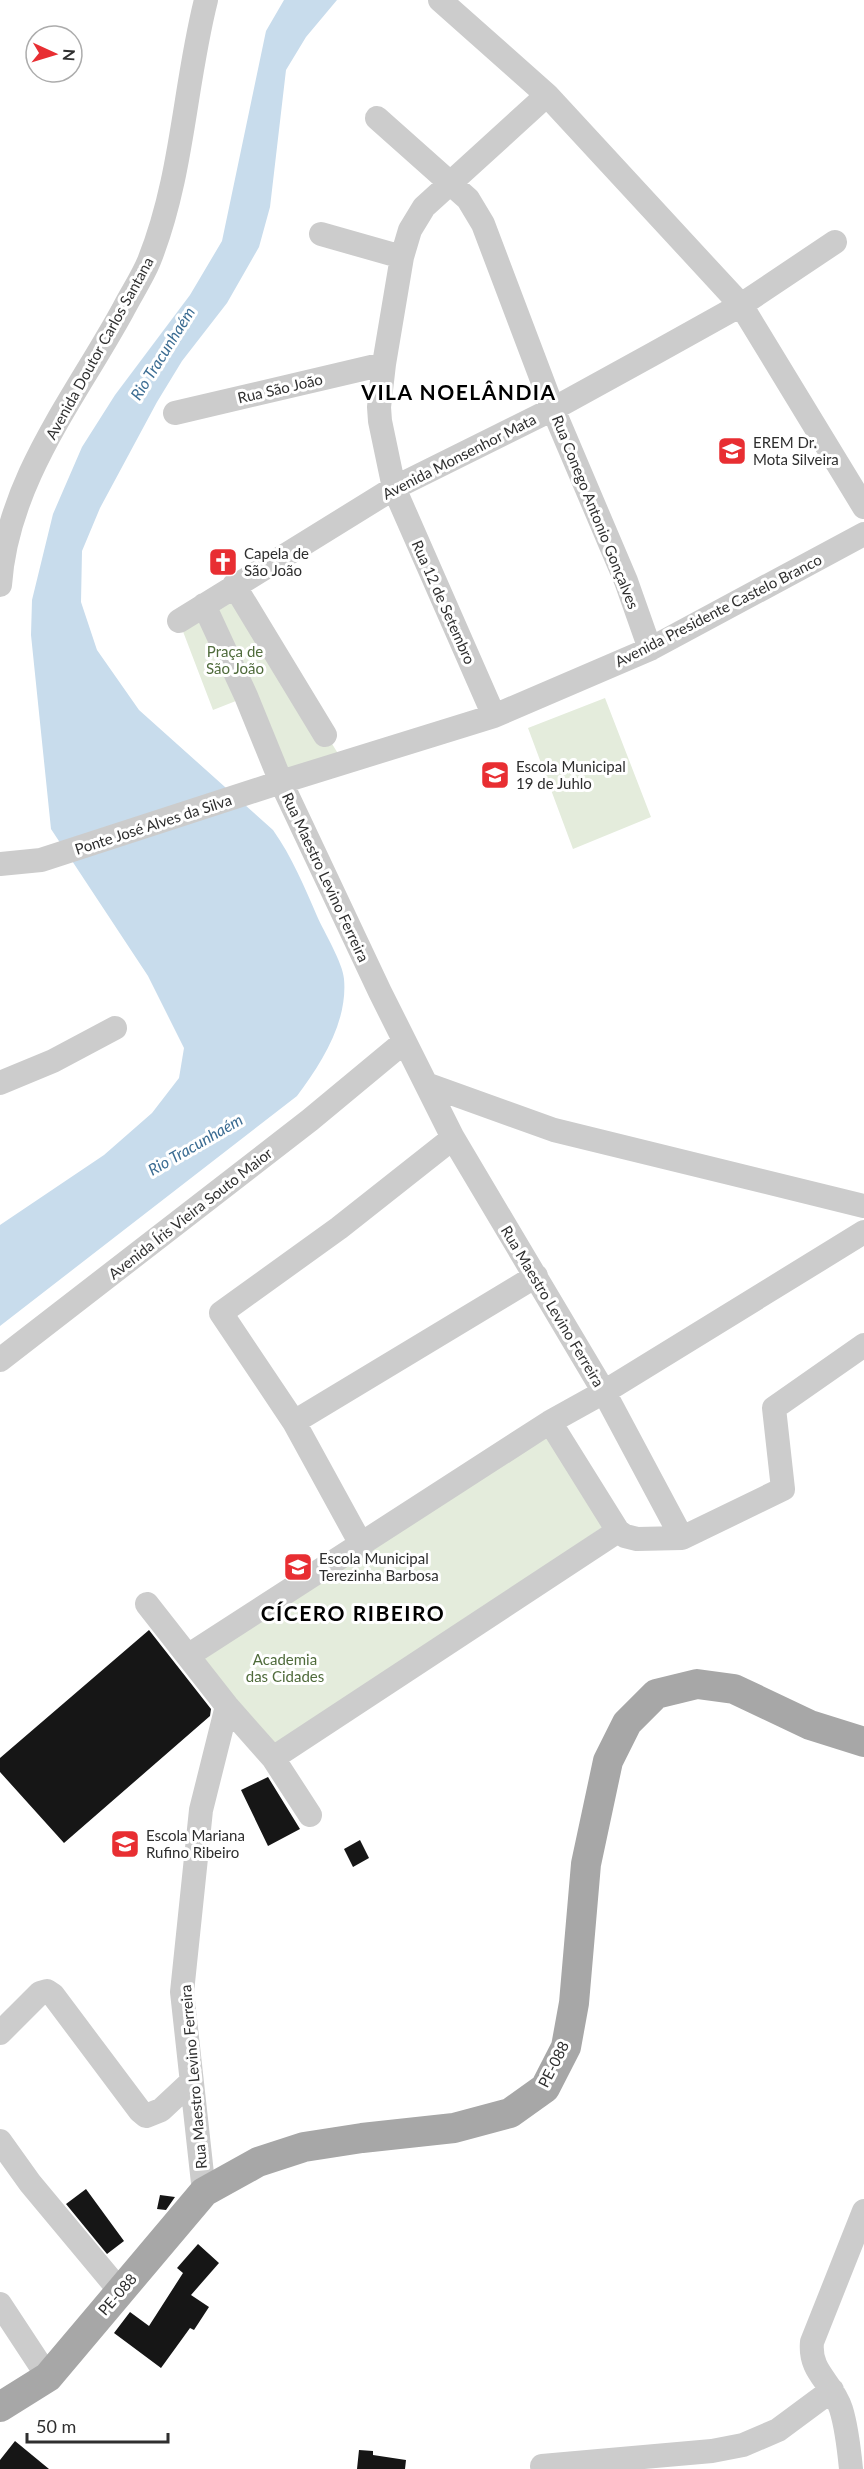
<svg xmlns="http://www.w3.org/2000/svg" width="864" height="2469" font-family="Lato,sans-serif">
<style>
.green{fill:#e4ecdc}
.water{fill:#c8dcec}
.building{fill:#161616}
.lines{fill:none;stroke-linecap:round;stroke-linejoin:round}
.minor{stroke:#ccc;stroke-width:24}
.major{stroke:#a7a7a7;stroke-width:30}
.labels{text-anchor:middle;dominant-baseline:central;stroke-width:6;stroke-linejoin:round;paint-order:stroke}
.street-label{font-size:15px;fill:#2f2f2f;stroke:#fff}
.poi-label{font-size:15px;fill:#2f2f2f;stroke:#fff;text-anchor:start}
.park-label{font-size:15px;fill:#4f6b3b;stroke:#fff}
.water-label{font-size:16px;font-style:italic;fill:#3b6c92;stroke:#fff}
.district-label{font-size:21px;font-weight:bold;letter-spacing:1.5px;fill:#000;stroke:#fff}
</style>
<rect width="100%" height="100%" fill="#fff"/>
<path class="green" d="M234,585L342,760L280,779L246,697L213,710L179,621Z
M605,698L651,817L573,849L528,728Z
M550,1422L607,1524L280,1747L227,1706L189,1655Z"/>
<path class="water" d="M284,0H337L306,37L286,70L270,207L259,247L227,303L182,361L157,402L100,508L82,551L81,602L97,650L139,710L273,830C292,857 304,886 317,916C324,932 343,963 344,979C348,1022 321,1064 297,1096L0,1326V1225L104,1155L152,1113L179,1078L184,1048L148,976L51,829L31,635L32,600L53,514L82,447L115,395L190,295L222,241L266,31Z"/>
<path class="building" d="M149,1630L211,1709L210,1716L64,1843L0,1772V1758Z
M268,1777L300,1829L268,1846L241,1790Z
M360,1840L369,1858L353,1867L344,1849Z
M86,2189L124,2241L107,2254L66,2204Z
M160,2195L175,2197L166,2210L157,2209Z
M198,2244L219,2263L191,2295L209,2307L194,2330L190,2328L161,2368L114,2333L130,2312L149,2326L183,2273L177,2268Z
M15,2441L49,2469H0V2460Z
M359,2450L373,2451V2455L406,2460L405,2469H357Z"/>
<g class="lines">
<path class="minor" d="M440,0L547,95L741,305L864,507
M377,118L468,199L483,224L553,409L626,581L650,649
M321,234L402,257
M175,413L384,364
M0,585C7,481 75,398 123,310C131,294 142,278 149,261C183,176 184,87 206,0
M234,585L325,735
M179,621L394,488L553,409L653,354L741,305L835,242
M494,716L394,488L380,421L379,407L384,364L402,257L410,230L424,207L547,95
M0,864L41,860L281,782L494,716L650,649L864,534
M0,1083L53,1061L115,1028
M426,1084L554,1130L864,1206
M0,1360L310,1120L404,1042
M294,1422L536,1276
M550,1422L618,1531L625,1536L637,1539L682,1538L783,1489L774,1408L864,1345
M682,1538L604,1392L864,1232
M362,1546L294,1422L221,1313L339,1228L453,1138
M147,1604L227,1706L273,1758L310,1815
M189,1655L550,1422L604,1392L453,1138L380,992L281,782L246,696L204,605
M273,1758L618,1531
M0,2033L40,1993L47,1991L53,1995L140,2111L146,2116L161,2110L191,2082
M0,2141L30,2183L120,2291
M204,2192L182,1992L201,1810L227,1706
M0,2304L48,2377
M542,2466L712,2451L743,2445L778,2430L832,2390
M851,2469C849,2449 847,2428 841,2409C832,2381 809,2373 812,2342L864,2211"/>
<path class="major" d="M0,2407L48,2377L204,2192L258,2162L304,2147L362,2138L454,2128L510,2113L545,2088L566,2047L574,2003L586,1864L608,1761L627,1723L656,1694L697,1684L734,1689L810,1725L864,1742"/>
</g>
<defs>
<g id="school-square" transform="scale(1.5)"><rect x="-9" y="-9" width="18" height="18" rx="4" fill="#e82e32" stroke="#fff"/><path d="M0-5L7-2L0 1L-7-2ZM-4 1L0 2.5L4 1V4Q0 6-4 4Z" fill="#fff"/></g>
<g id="church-square" transform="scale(1.5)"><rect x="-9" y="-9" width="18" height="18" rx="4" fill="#e82e32" stroke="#fff"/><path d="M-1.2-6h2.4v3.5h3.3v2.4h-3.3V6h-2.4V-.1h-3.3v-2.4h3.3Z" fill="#fff"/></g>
</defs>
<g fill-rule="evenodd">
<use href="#school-square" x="732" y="451"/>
<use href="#church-square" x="223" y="562"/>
<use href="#school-square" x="495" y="775"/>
<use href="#school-square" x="298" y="1567"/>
<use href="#school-square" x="125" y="1844"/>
</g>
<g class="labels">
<g class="street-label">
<text transform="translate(99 348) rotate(-61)">Avenida Doutor Carlos Santana</text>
<text transform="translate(280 388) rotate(-13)">Rua São João</text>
<text transform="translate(459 456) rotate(-27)">Avenida Monsenhor Mata</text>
<text transform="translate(596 512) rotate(68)">Rua Conego Antonio Gonçalves</text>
<text transform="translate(444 602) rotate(66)">Rua 12 de Setembro</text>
<text transform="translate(718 610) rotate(-27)">Avenida Presidente Castelo Branco</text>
<text transform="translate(153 824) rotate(-18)">Ponte José Alves da Silva</text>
<text transform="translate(326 877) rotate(65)">Rua Maestro Levino Ferreira</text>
<text transform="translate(190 1213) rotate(-38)">Avenida Íris Vieira Souto Maior</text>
<text transform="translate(553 1306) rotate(59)">Rua Maestro Levino Ferreira</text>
<text transform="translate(553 2064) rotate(-63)">PE-088</text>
<text transform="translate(193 2077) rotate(-95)">Rua Maestro Levino Ferreira</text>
<text transform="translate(117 2294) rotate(-49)">PE-088</text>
</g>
<g class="poi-label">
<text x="753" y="442">EREM Dr.<tspan x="753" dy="17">Mota Silveira</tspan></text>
<text x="244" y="553">Capela de<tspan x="244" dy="17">São João</tspan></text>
<text x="516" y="766">Escola Municipal<tspan x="516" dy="17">19 de Juhlo</tspan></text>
<text x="319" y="1558">Escola Municipal<tspan x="319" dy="17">Terezinha Barbosa</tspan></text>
<text x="146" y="1835">Escola Mariana<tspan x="146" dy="17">Rufino Ribeiro</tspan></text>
</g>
<g class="park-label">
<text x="235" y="651">Praça de<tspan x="235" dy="17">São João</tspan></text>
<text x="285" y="1659">Academia<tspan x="285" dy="17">das Cidades</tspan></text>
</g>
<g class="water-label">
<text transform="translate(162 353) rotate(-58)">Rio Tracunhaém</text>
<text transform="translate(195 1144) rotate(-30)">Rio Tracunhaém</text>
</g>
<g class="district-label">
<text x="459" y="391">VILA NOELÂNDIA</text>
<text x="353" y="1612">CÍCERO RIBEIRO</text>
</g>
</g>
<g transform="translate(54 54) rotate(94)"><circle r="28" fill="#ffffff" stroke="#acacac" stroke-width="1.5"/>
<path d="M0-4.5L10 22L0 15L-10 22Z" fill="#e82e32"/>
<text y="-9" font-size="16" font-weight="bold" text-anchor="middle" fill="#2f2f2f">N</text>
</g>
<path d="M27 2433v9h141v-9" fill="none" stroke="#2f2f2f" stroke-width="3"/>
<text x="36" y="2433" font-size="18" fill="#2f2f2f" stroke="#ffffff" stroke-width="4.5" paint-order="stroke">50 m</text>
</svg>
